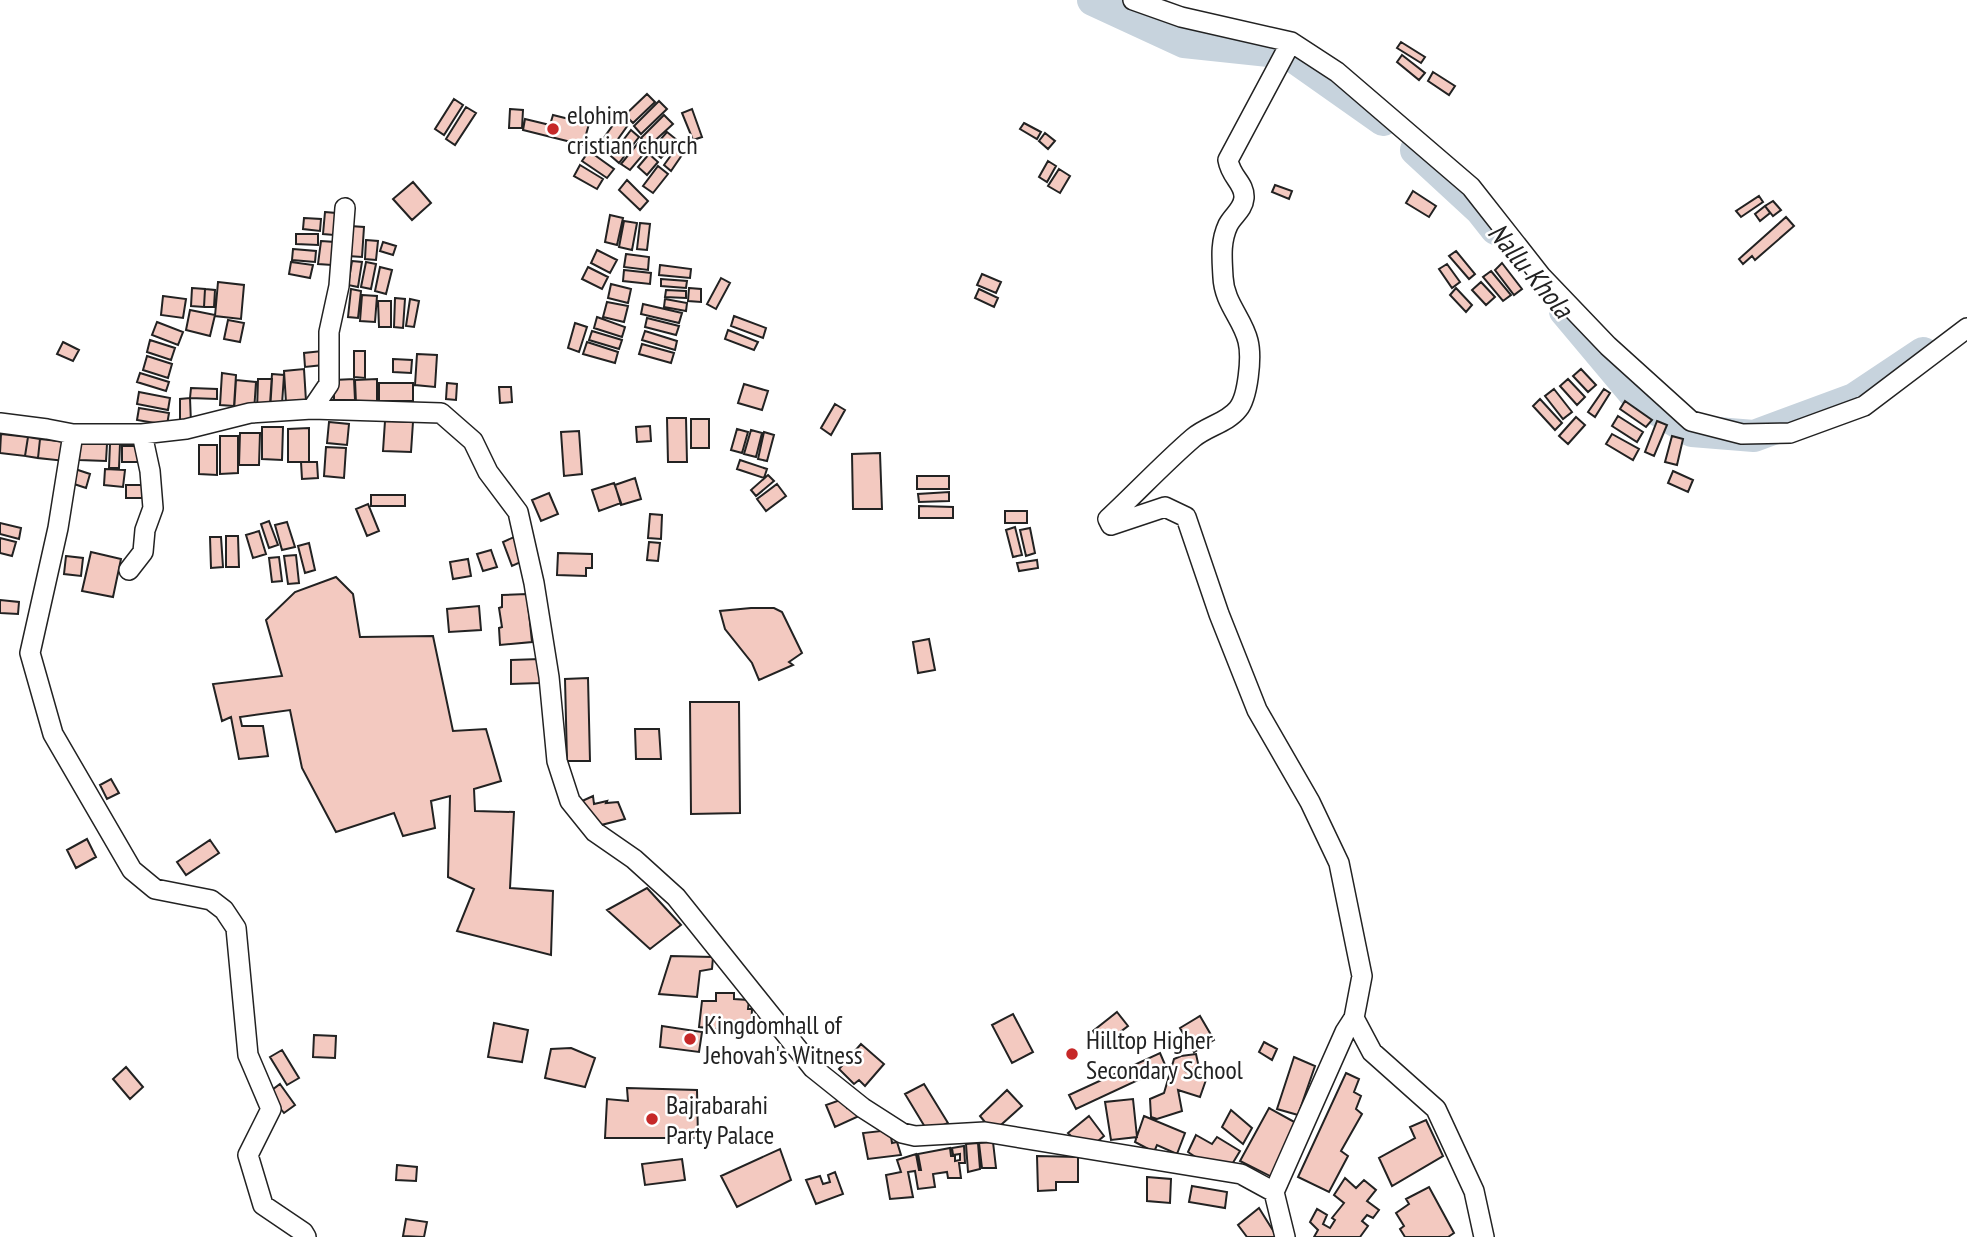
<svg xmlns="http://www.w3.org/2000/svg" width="1967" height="1237" font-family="'PT Sans Narrow',sans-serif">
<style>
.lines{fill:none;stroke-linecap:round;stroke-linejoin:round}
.river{stroke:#c7d3dd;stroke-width:32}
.building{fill:#f3c9c0;stroke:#222;stroke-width:2}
.minor-casing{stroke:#222;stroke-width:22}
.minor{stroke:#fff;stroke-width:19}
.poi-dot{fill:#c62828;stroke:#fff;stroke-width:2.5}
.labels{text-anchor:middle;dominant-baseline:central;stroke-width:5;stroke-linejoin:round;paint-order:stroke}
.poi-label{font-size:26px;fill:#222;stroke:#fff;text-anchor:start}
.water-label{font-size:28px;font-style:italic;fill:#222;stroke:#fff}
</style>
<rect width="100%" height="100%" fill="#fff"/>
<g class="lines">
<path class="river" d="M1093,0L1184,42L1288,53L1383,120
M1416,150L1481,210L1496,229
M1565,311L1638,398L1692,431L1754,436L1854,399L1923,353"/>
</g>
<path class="building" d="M1401,42L1425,57L1421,63L1397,48Z
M1402,55L1425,73L1419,80L1397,62Z
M1433,72L1455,86L1449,95L1428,81Z
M647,94L655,102L633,123L625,115Z
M454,99L463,105L444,135L435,129Z
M659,101L667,109L641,134L634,126Z
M466,107L476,113L455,145L446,139Z
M510,109L523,110L522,128H509Z
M692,109L702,137L693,140L682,113Z
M553,115L589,124L583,145L523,130L525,119L550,125Z
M664,115L673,124L649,146L641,138Z
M618,118L628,125L608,153L598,146Z
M1024,123L1041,132L1037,139L1020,129Z
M631,130L639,137L619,163L611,156Z
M667,132L677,140L661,158L651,150Z
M1045,133L1055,141L1048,149L1039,141Z
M638,143L647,150L630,170L621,164Z
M677,147L684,152L671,171L664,165Z
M589,151L614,169L607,178L582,161Z
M649,154L658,162L647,175L638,167Z
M1048,161L1056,166L1047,182L1039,177Z
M580,165L603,179L597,189L574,176Z
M658,166L668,174L653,193L643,186Z
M1059,169L1070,176L1060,193L1048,186Z
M627,180L648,201L640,210L619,190Z
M413,182L431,203L412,220L393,199Z
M1275,185L1292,191L1289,199L1272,192Z
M1413,191L1436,206L1429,217L1406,203Z
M1759,196L1763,202L1741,217L1736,211Z
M1773,201L1781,210L1773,216L1765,206Z
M1765,206L1770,213L1760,221L1755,214Z
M325,212L336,213L334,235L323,234Z
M610,215L623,218L617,245L605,242Z
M1786,217L1794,226L1755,260L1752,256L1743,264L1739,259Z
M304,218L321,219L320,231L303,229Z
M624,221L637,223L632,250L619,247Z
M640,223L650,224L647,250L637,249Z
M350,226L364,227L362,257L348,256Z
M296,234H318V245L296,244Z
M366,240L378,241L376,260L365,259Z
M321,241L335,242L332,265L318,264Z
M383,242L396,246L393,255L380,251Z
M293,249L316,251L315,262L292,260Z
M597,250L617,260L610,273L591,263Z
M1456,251L1475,274L1469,279L1449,256Z
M626,254L649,257L648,270L624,267Z
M352,261L362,262L358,287L348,285Z
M291,262L313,265L310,278L289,274Z
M366,262L376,264L371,289L361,287Z
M1502,263L1522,289L1514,295L1495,270Z
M1447,264L1460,282L1452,288L1439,269Z
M660,265L691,269L690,278L659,275Z
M380,267L392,270L386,294L375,291Z
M588,267L608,277L602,289L582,279Z
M624,270L651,273L650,284L623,281Z
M1491,271L1511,295L1503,301L1483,277Z
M982,274L1001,282L996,293L977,285Z
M721,278L730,283L716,309L707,304Z
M661,279L687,281L686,288L661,286Z
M218,282L244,285L241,319L215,316Z
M1481,282L1495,297L1486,305L1472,290Z
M611,284L631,289L628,303L608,298Z
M192,288L205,289L204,307L191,306Z
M689,288L701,289V302L688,301Z
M1456,288L1472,305L1466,312L1450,295Z
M205,289L215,290L214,307H204Z
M351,289L361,291L358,318L348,317Z
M979,289L998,298L994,307L975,298Z
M666,290L686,291V298L665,297Z
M362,295L377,296L375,322L360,321Z
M163,296L186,299L183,318L161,315Z
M395,298L405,299L403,328L394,327Z
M410,299L419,301L414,327L406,326Z
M665,299L687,303L686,311L664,307Z
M378,301H391V327H379Z
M607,302L628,306L624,322L603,317Z
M643,304L682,313L679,323L641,314Z
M190,310L215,315L210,336L186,330Z
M734,316L766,328L763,338L731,326Z
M597,317L625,327L622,337L594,328Z
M647,318L679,326L676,335L645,327Z
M228,320L244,323L240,342L224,339Z
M157,322L183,332L178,345L152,335Z
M575,323L587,327L579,352L568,348Z
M728,330L758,342L754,350L725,339Z
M592,331L622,340L619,349L589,340Z
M645,331L677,341L675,350L642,340Z
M150,340L175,348L171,360L147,352Z
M63,342L79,350L73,361L57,354Z
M587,342L618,352L615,363L583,354Z
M642,344L674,353L671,363L639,354Z
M322,351L323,365L305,367L304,353Z
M354,351H365V378L354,377Z
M417,354L437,355L435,387L415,385Z
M147,356L172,364L168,378L143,370Z
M393,359L412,360L411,373L393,372Z
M304,369L306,401L286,402L284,371Z
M1581,369L1596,385L1588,392L1573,376Z
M140,373L169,382L166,391L137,382Z
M222,373L236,375L234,406L220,405Z
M272,374L284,375L282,404H270Z
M258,379H272L270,411H257Z
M354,379L355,400L334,401V380Z
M377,379V402L356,403L355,380Z
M1568,379L1585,397L1577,405L1560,386Z
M236,380L256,382L254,412L234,411Z
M379,383H413V401H379Z
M447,383L457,384L456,400L446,399Z
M744,384L768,391L762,410L738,403Z
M499,387H511L512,402L500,403Z
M191,388L217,389V399L190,398Z
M1554,389L1572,412L1563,419L1545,396Z
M1604,389L1610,393L1595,417L1588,412Z
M139,392L170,398L168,410L137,404Z
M190,398L191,423H180V399Z
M1540,399L1562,423L1555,430L1533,406Z
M1625,401L1652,420L1646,427L1620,409Z
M835,404L845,410L831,435L821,428Z
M139,408L169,413L167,425L137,420Z
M1618,416L1643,432L1637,442L1612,426Z
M1576,417L1585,425L1568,444L1559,436Z
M667,418H686L687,462H668Z
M691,419H709V448H691Z
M385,421L413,422L411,452L383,451Z
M1657,421L1667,425L1654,456L1645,452Z
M329,422L349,424L347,445L327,443Z
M650,426L651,441L637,442L636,427Z
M262,427H283L282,460L262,459Z
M309,428V462H288V429Z
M737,429L748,432L742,453L731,450Z
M751,430L762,433L756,457L744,454Z
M579,431L582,474L564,476L561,432Z
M764,432L774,435L767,461L758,459Z
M240,433H260L259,465H239Z
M1,434L28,437L25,456L0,453Z
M1612,434L1639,449L1633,460L1606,444Z
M220,436H238V473L220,474Z
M1672,436L1683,439L1677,465L1665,462Z
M28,437L40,439L38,458L25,456Z
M40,439L67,442L65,461L38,458Z
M80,442L107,444L106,461L79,460Z
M110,444H120L119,468H109Z
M199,445H217V475L199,474Z
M122,446H141V462H122Z
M326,447L346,448L344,478L324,476Z
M880,453L882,509H853L852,454Z
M740,460L767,469L764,478L737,469Z
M301,462H317L318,478L302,479Z
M75,469L90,474L86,488L71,483Z
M105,469L125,470L123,487L104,485Z
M1673,471L1693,480L1688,492L1668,483Z
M768,475L774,481L756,496L751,490Z
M917,476H949V489H917Z
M635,478L641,499L621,505L615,485Z
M614,483L621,503L599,511L592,490Z
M777,484L786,496L766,511L757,499Z
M126,485H149V498H126Z
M949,492V501L919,502L918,494Z
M549,493L558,514L541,521L532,500Z
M371,495H405V506H371Z
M368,504L379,531L367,536L356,509Z
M919,506L953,507V518H919Z
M1005,511H1027V523H1005Z
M650,514L662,515L661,539L648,538Z
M269,521L278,545L269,548L261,524Z
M287,522L295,547L282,550L275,525Z
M0,523L21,528L19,539L0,534Z
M1015,527L1022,555L1013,557L1006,530Z
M1030,528L1035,553L1026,556L1020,530Z
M259,531L266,554L253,558L246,535Z
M226,536H238L239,567H226Z
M210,537H221L223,567L211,568Z
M514,537L523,561L512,566L503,542Z
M0,538L16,542L12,556L0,553Z
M649,542L660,543L658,561L647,560Z
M309,543L315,570L305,573L298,546Z
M491,550L497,567L483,571L477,554Z
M91,552L121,559L113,597L82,591Z
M558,553L592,554V568H586V576L557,575Z
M296,555L299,583L288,584L284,556Z
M66,556L83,558L81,576L64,574Z
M279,557L282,581L272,582L269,558Z
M468,559L471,576L453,579L450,562Z
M1037,560L1038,568L1019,571L1017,563Z
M336,577L353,594L360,637L433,636L453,731L486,729L501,781L474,789L475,811L514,812L510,888L553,891L551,955L457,931L474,889L448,877L450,796L431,801L435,828L403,836L394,813L336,832L302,768L290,710L240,717L242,726H263L268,756L239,759L231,717L222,721L213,684L282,676L266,620L295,592Z
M527,594L532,642L500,645L499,628L502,627L499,608L502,607V595Z
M0,600L19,602L18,614L0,613Z
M479,606L481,630L449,632L447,609Z
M751,608H774L782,612L802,653L789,662L793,665L759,680L752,663L725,629L720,611Z
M929,639L935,670L918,673L913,642Z
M540,659V683L511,684V660Z
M588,678L590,761H567L565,679Z
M690,702H739L740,813L691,814Z
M635,729H659L661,759H636Z
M111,779L119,793L107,799L100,785Z
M593,796L594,804L607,801L606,803L618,802L625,819L597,826L580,802Z
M87,839L96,857L76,868L67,850Z
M210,840L219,853L186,875L177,862Z
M647,888L681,925L650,949L607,910Z
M671,956L713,957L712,969L700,971L697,997L659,994Z
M716,993H734V999L749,1000L748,1009H752L751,1033L699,1027L702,1001H716Z
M1117,1012L1128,1026L1103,1045L1093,1031Z
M1013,1014L1033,1052L1012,1063L992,1025Z
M1200,1016L1214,1040L1194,1052L1180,1028Z
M494,1023L528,1030L522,1062L488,1057Z
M662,1026L702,1032L699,1052L660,1047Z
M314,1035L336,1036L335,1058L313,1057Z
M1264,1042L1277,1049L1272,1060L1259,1052Z
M861,1044L884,1064L865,1086L859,1080L854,1084L839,1069Z
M571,1048L595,1058L585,1087L545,1078L551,1049Z
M282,1050L299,1078L287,1085L270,1057Z
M1160,1053L1166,1067L1076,1109L1069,1095Z
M1196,1054L1199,1068L1185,1071L1207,1077L1200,1097L1178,1090L1182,1111L1157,1119L1151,1117L1150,1099L1164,1093L1174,1059L1181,1056Z
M1294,1057L1315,1066L1298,1115L1277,1109Z
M126,1067L143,1087L130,1099L113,1079Z
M1346,1073L1359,1079L1354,1092L1361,1096L1356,1109L1362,1114L1341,1151L1348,1156L1329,1192L1298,1177Z
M280,1084L295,1105L284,1113L268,1093Z
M924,1084L948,1123L928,1132L905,1094Z
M627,1088L697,1090L698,1138H605L607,1099L628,1101Z
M1007,1090L1022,1106L993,1132L980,1116Z
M843,1099L847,1108L854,1105L859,1116L835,1127L826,1105Z
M1133,1099L1137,1137L1111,1140L1105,1102Z
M1269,1108L1298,1124L1272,1177L1240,1161Z
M1231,1110L1252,1128L1243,1144L1222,1127Z
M1089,1116L1104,1136L1092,1146L1079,1144L1068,1133Z
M1144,1116L1185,1133L1177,1154L1157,1145L1154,1152L1135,1142Z
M1426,1120L1443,1156L1392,1186L1379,1158L1415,1138L1410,1127Z
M890,1130L892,1143L897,1142L901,1155L868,1159L863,1133Z
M1196,1135L1212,1144L1217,1137L1240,1151L1231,1166L1203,1162L1188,1152Z
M993,1142L996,1168H982L979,1143Z
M978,1143L980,1169L968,1172L966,1144Z
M964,1146L965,1163H959L961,1178H948L947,1172L933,1174L935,1187L918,1189L915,1171L908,1172L913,1197L890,1199L886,1175L901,1172L897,1160L916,1154L919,1170H921L918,1154L950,1148L951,1156H955V1161L960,1160V1154L953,1155L952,1148Z
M780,1149L791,1180L737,1207L721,1176Z
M1037,1156L1078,1157V1182H1056V1190L1038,1191Z
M682,1159L685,1180L645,1185L642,1164Z
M397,1165L417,1167L416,1181L396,1180Z
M835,1172L843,1194L816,1204L806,1180L820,1176L823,1184L830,1182L828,1175Z
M1147,1177L1171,1179L1170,1203L1147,1201Z
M1345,1178L1356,1188L1364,1180L1376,1190L1367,1201L1379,1210L1373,1218L1367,1215L1362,1221L1368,1226L1360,1237H1314L1318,1230L1310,1222L1317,1209L1327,1215L1323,1224L1330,1228L1335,1220L1332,1218L1344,1203L1334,1195Z
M1192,1186L1227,1192L1225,1208L1189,1202Z
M1429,1187L1454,1233L1448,1237H1405L1400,1229L1404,1226L1396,1213L1409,1204L1406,1199Z
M1259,1208L1277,1237H1247L1238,1225Z
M406,1219L427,1222L424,1237L403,1236Z"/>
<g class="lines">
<g class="minor-casing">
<path id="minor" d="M1133,0L1181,17L1291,42L1337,72L1471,187L1541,276L1608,346L1691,421L1742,434L1790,433L1864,406L1967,328
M312,409L329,384V332L339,286L345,208
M0,423L47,429L73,434H142L186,429L250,413L312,409L441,413L473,441L488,472L518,512L534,583L549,677L557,761L570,801L595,832L634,859L676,897L813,1068L863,1108L902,1133L915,1136L985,1132L1241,1174L1274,1192L1285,1237
M73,434L58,528L30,653L53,734L132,870L155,889L211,900L224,910L236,928L248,1055L271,1109L248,1155L263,1205L303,1232L306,1237
M129,570L143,552L145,530L153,508L150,471L142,434
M1354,1018L1372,1052L1436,1109L1474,1191L1484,1237
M1274,1192L1345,1032L1354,1018L1362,976L1339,863L1310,802L1257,710L1219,614L1186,517L1165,507L1111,525L1108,519C1137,492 1164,463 1193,438C1207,426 1227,423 1238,409C1248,397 1252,357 1248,341C1243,319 1224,303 1223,277C1222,259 1220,242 1228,225C1233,215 1243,210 1244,198C1245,183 1231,178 1228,160L1291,42"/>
</g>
<use href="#minor" class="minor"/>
</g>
<g class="poi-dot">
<circle cx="553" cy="129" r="7"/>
<circle cx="690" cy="1039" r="7"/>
<circle cx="1072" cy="1054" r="7"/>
<circle cx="652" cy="1119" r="7"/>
</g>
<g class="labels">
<g class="poi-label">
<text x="567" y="114">elohim<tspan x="567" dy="30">cristian church</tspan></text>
<text x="704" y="1024">Kingdomhall of<tspan x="704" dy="30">Jehovah's Witness</tspan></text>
<text x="1086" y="1039">Hilltop Higher<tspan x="1086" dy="30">Secondary School</tspan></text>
<text x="666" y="1104">Bajrabarahi<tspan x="666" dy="30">Party Palace</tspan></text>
</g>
<g class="water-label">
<text transform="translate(1531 270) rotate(50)">Nallu Khola</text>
</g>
</g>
</svg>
